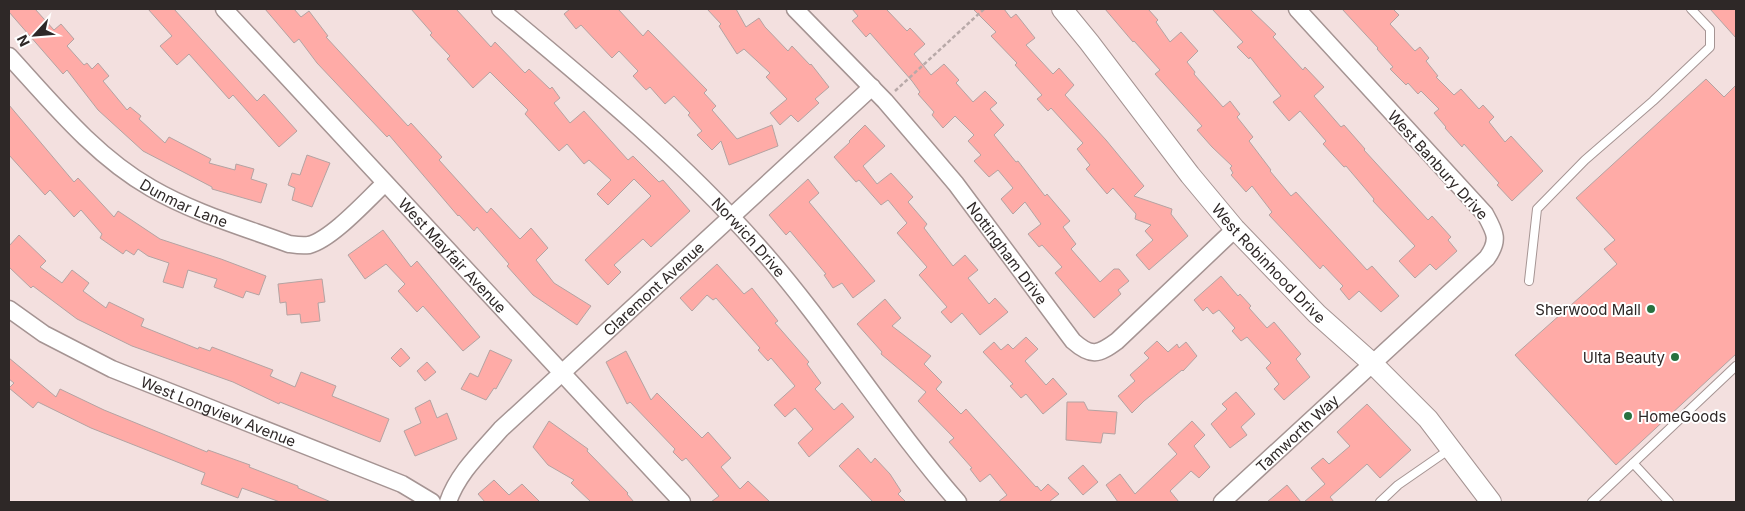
<svg xmlns="http://www.w3.org/2000/svg" width="1745" height="511" font-family="Inter,sans-serif">
<style>
.building{fill:#ffaba7;stroke:#b4a3a2}
.lines{fill:none;stroke-linecap:round;stroke-linejoin:round}
.service-casing{stroke:#a59493;stroke-width:10}
.minor-casing{stroke:#a59493;stroke-width:19}
.tertiary-casing{stroke:#a59493;stroke-width:22}
.path{stroke:#b8a9a8;stroke-width:2.5;stroke-dasharray:4 2.5;stroke-linecap:butt}
.service{stroke:#fff;stroke-width:8}
.minor{stroke:#fff;stroke-width:16}
.tertiary{stroke:#fff;stroke-width:20}
.poi-dot{fill:#28713f;stroke:#fff;stroke-width:2}
.labels{text-anchor:middle;dominant-baseline:central;stroke-width:4;stroke-linejoin:round;paint-order:stroke}
.street-label{font-size:15px;fill:#2e2827;stroke:#fff}
.poi-label{font-size:15px;fill:#2e2827;stroke:#fff;text-anchor:end}
</style>
<rect width="100%" height="100%" fill="#f3e0df"/>
<path class="building" d="M9,9H35L54,30L61,24L74,39L67,46L84,65L87,63L92,69L98,63L109,76L103,81L127,110L130,107L141,116L139,119L165,143L169,137L211,159L209,163L235,170L236,164L254,169L251,179L267,184L261,203L212,189V187L143,151L98,110L67,70L63,74L9,12Z
M148,9H174L257,101L264,94L297,131L279,147L233,95L229,99L189,54L177,65L160,46L172,36Z
M265,9H294L301,17L309,11L328,36L326,37L408,126L411,123L442,157L439,160L487,213L491,208L520,239L531,228L548,248L536,260L554,283L591,306L577,325L533,295L507,266L509,264L477,227L474,231L459,215L458,216L389,135L387,137L351,99L317,63L299,39L294,43Z
M411,9H456L491,47L495,42L525,73L529,69L550,89L552,87L560,98L554,103L570,123L584,111L628,160L633,156L659,182L663,180L690,211L651,247L643,239L614,265L621,272L608,285L585,260L651,196L634,179L608,205L597,194L611,180L589,160L584,164L567,144L559,151L525,114L528,110L490,72L473,88L447,59L450,56L430,35L432,33Z
M570,9H618L643,36L648,30L707,90L704,93L716,106L712,110L737,139L772,125L778,146L729,165L721,141L712,150L697,135L702,131L688,115L690,113L674,96L665,104L650,87L646,90L633,76L638,71L619,51L612,58L581,25L576,29L564,14Z
M707,9H736L746,27L759,18L765,27L788,51L792,46L810,65L811,64L829,87L815,99L819,103L798,122L791,115L780,125L770,113L787,99L766,77L770,73L744,49L737,54L719,26L721,24Z
M852,9H886L907,31L910,28L925,44L914,54L931,75L944,64L959,80L956,83L973,102L985,91L997,103L990,109L1004,125L994,135L1016,162L1018,161L1045,196L1047,194L1070,221L1063,227L1076,244L1071,249L1100,282L1114,269H1119L1129,281L1118,290L1121,294L1094,318L1055,273L1062,267L1042,245L1039,247L1028,234L1041,224L1025,202L1013,214L1001,199L1013,188L998,170L989,177L974,161L981,155L968,141L974,135L955,116L943,128L932,115L934,112L918,94L920,92L912,81L870,33L866,37L852,21L858,16Z
M973,9H1004L1011,18L1016,14L1035,38L1026,45L1053,74L1059,68L1074,85L1065,95L1106,140L1144,186L1134,196L1172,209L1171,214L1188,236L1149,270L1136,255L1153,240L1145,231L1151,225L1135,219L1136,214L1113,188L1107,194L1086,169L1090,165L1077,149L1083,143L1051,108L1048,111L1037,99L1042,95L1015,65L1017,63L991,36L996,32Z
M1105,9H1148L1158,20L1156,22L1170,42L1181,32L1198,51L1187,62L1195,72L1194,74L1223,107L1230,101L1240,114L1237,117L1253,137L1249,141L1271,170L1270,171L1291,196L1296,192L1367,270L1372,266L1399,296L1381,312L1359,291L1349,300L1340,289L1343,286L1323,265L1320,269L1269,215L1272,212L1252,186L1246,192L1231,175L1233,173L1230,168L1232,166L1212,147L1197,130L1202,126L1155,74L1160,70L1134,41L1133,42Z
M1212,9H1250L1276,34L1273,37L1303,70L1305,67L1324,87L1314,96L1341,127L1344,125L1365,149L1364,150L1428,220L1432,216L1451,237L1448,240L1457,251L1436,270L1430,264L1415,278L1399,261L1415,246L1373,201L1374,199L1346,166L1344,167L1323,144L1326,141L1300,111L1289,121L1273,102L1281,96L1250,57L1249,59L1237,47L1243,42Z
M1342,9H1393L1399,15L1390,24L1415,51L1420,47L1429,58L1426,61L1438,76L1436,77L1454,95L1461,89L1479,109L1483,105L1494,117L1489,122L1505,142L1511,136L1543,171L1512,201L1497,185L1499,183L1464,144L1462,147L1445,128L1446,127L1434,113L1439,109L1421,91L1418,94L1408,83L1406,85L1390,69L1393,67L1377,49L1378,48Z
M1710,9H1736V38Z
M1706,79L1724,97L1736,85V354L1616,465L1515,355L1617,264L1604,249L1615,240L1576,198Z
M9,105L74,182L78,178L114,217L118,211L160,239L221,259L266,276L259,295L246,291L243,298L214,287L217,279L188,270L183,288L163,282L169,263L148,256L138,249L134,255L126,250L123,254L100,238L102,234L81,210L74,217L50,190L45,195L9,155Z
M865,125L885,146L863,166L877,184L891,173L913,197L908,202L927,224L924,228L953,266L965,255L978,270L968,278L989,304L995,298L1008,312L980,335L962,313L951,323L941,312L947,307L919,275L927,267L897,233L907,223L888,200L881,205L859,180L856,182L834,157L850,142L849,141Z
M307,155L330,163L312,207L292,200L295,188L288,185L292,173L300,175Z
M808,179L819,193L809,202L875,281L853,298L842,283L833,288L824,275L826,274L790,231L786,235L769,215Z
M383,230L411,267L417,261L480,337L463,351L423,306L417,312L398,291L405,284L386,264L365,279L348,255Z
M19,235L46,261L40,267L62,283L72,270L89,283L83,291L106,308L109,302L144,319L141,326L198,349L199,347L210,351L212,347L273,370L270,376L295,387L301,372L336,386L332,396L389,419L380,442L280,402L279,404L233,382L132,346L77,319L33,286L31,288L9,267V246Z
M717,264L744,294L752,288L778,321L775,323L809,362L807,364L821,383L815,389L834,410L842,403L854,417L809,457L798,443L813,429L795,408L785,417L774,405L795,386L771,358L768,361L758,350L760,348L716,298L713,300L707,295L692,311L680,298Z
M1221,276L1238,296L1240,294L1251,306L1249,308L1267,328L1274,322L1301,354L1296,359L1310,377L1284,400L1274,389L1279,384L1266,368L1271,363L1247,337L1241,341L1232,331L1235,328L1219,310L1213,314L1207,307L1203,311L1194,300Z
M322,279L325,302L318,303L320,321L301,323L300,314L287,315L286,302L280,303L278,284Z
M885,299L901,318L892,326L931,356L924,364L942,382L936,389L961,414L966,409L1036,487L1037,486L1041,491L1048,484L1059,494L1050,501L1051,502H998L1007,495L990,474L980,482L970,469L972,468L949,442L954,438L918,401L926,392L881,354L882,352L857,324Z
M1026,337L1038,349L1025,361L1046,385L1053,378L1067,394L1043,414L1026,394L1021,398L1010,386L1013,384L983,352L994,342L1001,350L1008,344L1013,349Z
M1157,341L1168,352L1177,344L1179,348L1186,342L1197,356L1183,371L1182,370L1144,401L1132,413L1118,396L1135,381L1130,375L1149,358L1144,353Z
M401,348L410,358L400,367L391,358Z
M490,350L512,360L496,389L494,388L486,400L461,389L470,373L478,377Z
M626,351L651,400L657,393L702,438L708,432L731,458L721,467L740,489L748,481L770,502H711L719,496L686,458L682,461L673,452L675,449L630,402L627,404L606,362Z
M9,358L56,397L60,389L104,410L207,452L208,450L250,465L249,467L298,486V488L331,502H280L242,488L238,498L201,484L205,473L91,428L38,402L33,408L9,388L14,383L9,379Z
M427,362L436,372L425,381L417,371Z
M1236,392L1255,414L1241,427L1247,435L1230,448L1211,424L1227,409L1222,404Z
M430,400L437,418L447,413L457,439L415,456L404,431L421,423L415,408Z
M1067,402H1084L1088,410L1117,412L1115,434L1103,433L1101,443L1066,440Z
M1367,404L1411,450L1380,478L1367,464L1330,497L1334,502H1304L1325,484L1311,468L1323,458L1329,464L1350,446L1337,432Z
M549,421L588,449L587,451L628,493L627,494L634,502H591L571,483L574,480L548,465L533,447Z
M1192,421L1205,435L1194,446L1210,467L1199,478L1191,471L1170,491L1179,502H1118L1106,485L1120,474L1135,494L1177,454L1168,444Z
M858,448L871,463L875,458L890,474L901,491L898,494L906,502H873L839,466Z
M1083,465L1098,482L1083,495L1068,478Z
M494,480L509,495L522,484L540,502H485L478,494Z
M1287,485L1301,502H1267Z"/>
<g class="lines">
<g class="service-casing">
<path id="service" d="M1529,281L1537,209L1585,160L1653,101L1710,47V29L1691,9
M1633,463L1669,502
M1380,502L1398,485L1450,449
M1592,502L1736,366"/>
</g>
<g class="minor-casing">
<g id="minor">
<path id="s1" d="M224,9L682,502"/>
<path id="s2" d="M500,9C590,84 680,158 758,246C830,327 887,421 958,502"/>
<path id="s3" d="M795,9L885,101L934,158L956,184L1073,341C1091,357 1098,355 1117,341L1235,229"/>
<path id="s4" d="M9,56C52,103 95,156 151,188C194,213 243,227 289,244C296,245 302,246 309,245C332,239 367,200 385,183"/>
<path id="s5" d="M9,309L44,334L112,369L402,484L432,502"/>
<path id="s6" d="M448,502C458,473 481,452 501,429L872,87"/>
<path id="s7" d="M1222,502L1487,258C1500,240 1495,232 1485,214L1297,9"/>
</g>
</g>
<g class="tertiary-casing">
<g id="tertiary">
<path id="s8" d="M1062,9L1089,42L1190,175L1235,229L1317,314L1372,363L1428,419L1491,502"/>
</g>
</g>
<path class="path" d="M895,91L984,9"/>
<use href="#service" class="service"/>
<use href="#minor" class="minor"/>
<use href="#tertiary" class="tertiary"/>
</g>
<g class="poi-dot">
<circle cx="1651" cy="309" r="5"/>
<circle cx="1675" cy="357" r="5"/>
<circle cx="1628" cy="416" r="5"/>
</g>
<g class="labels">
<g class="street-label">
<text transform="translate(1438 165) rotate(48)">West Banbury Drive</text>
<text stroke="none"><textPath href="#s4" startOffset="231">Dunmar Lane</textPath></text>
<text stroke="none"><textPath href="#s2" startOffset="338">Norwich Drive</textPath></text>
<text stroke="none"><textPath href="#s3" startOffset="324">Nottingham Drive</textPath></text>
<text stroke="none"><textPath href="#s1" startOffset="336">West Mayfair Avenue</textPath></text>
<text stroke="none"><textPath href="#s8" startOffset="328">West Robinhood Drive</textPath></text>
<text stroke="none"><textPath href="#s6" startOffset="298">Claremont Avenue</textPath></text>
<text stroke="none"><textPath href="#s5" startOffset="234">West Longview Avenue</textPath></text>
<text stroke="none"><textPath href="#s7" startOffset="102">Tamworth Way</textPath></text>
</g>
<g class="poi-label">
<text x="1641" y="309">Sherwood Mall</text>
<text x="1665" y="357">Ulta Beauty</text>
<text x="1638" y="416" text-anchor="start">HomeGoods</text>
</g>
</g>
<rect width="1745" height="511" fill="none" stroke="#2e2827" stroke-width="20"/>
<g transform="translate(35 35) rotate(244)" stroke="#ffffff" stroke-width="4" paint-order="stroke">
<path d="M0-4L9 19L0 12L-9 19Z" fill="#2e2827"/>
<text y="-8" font-size="14" font-weight="bold" text-anchor="middle" fill="#2e2827">N</text>
</g>
</svg>
